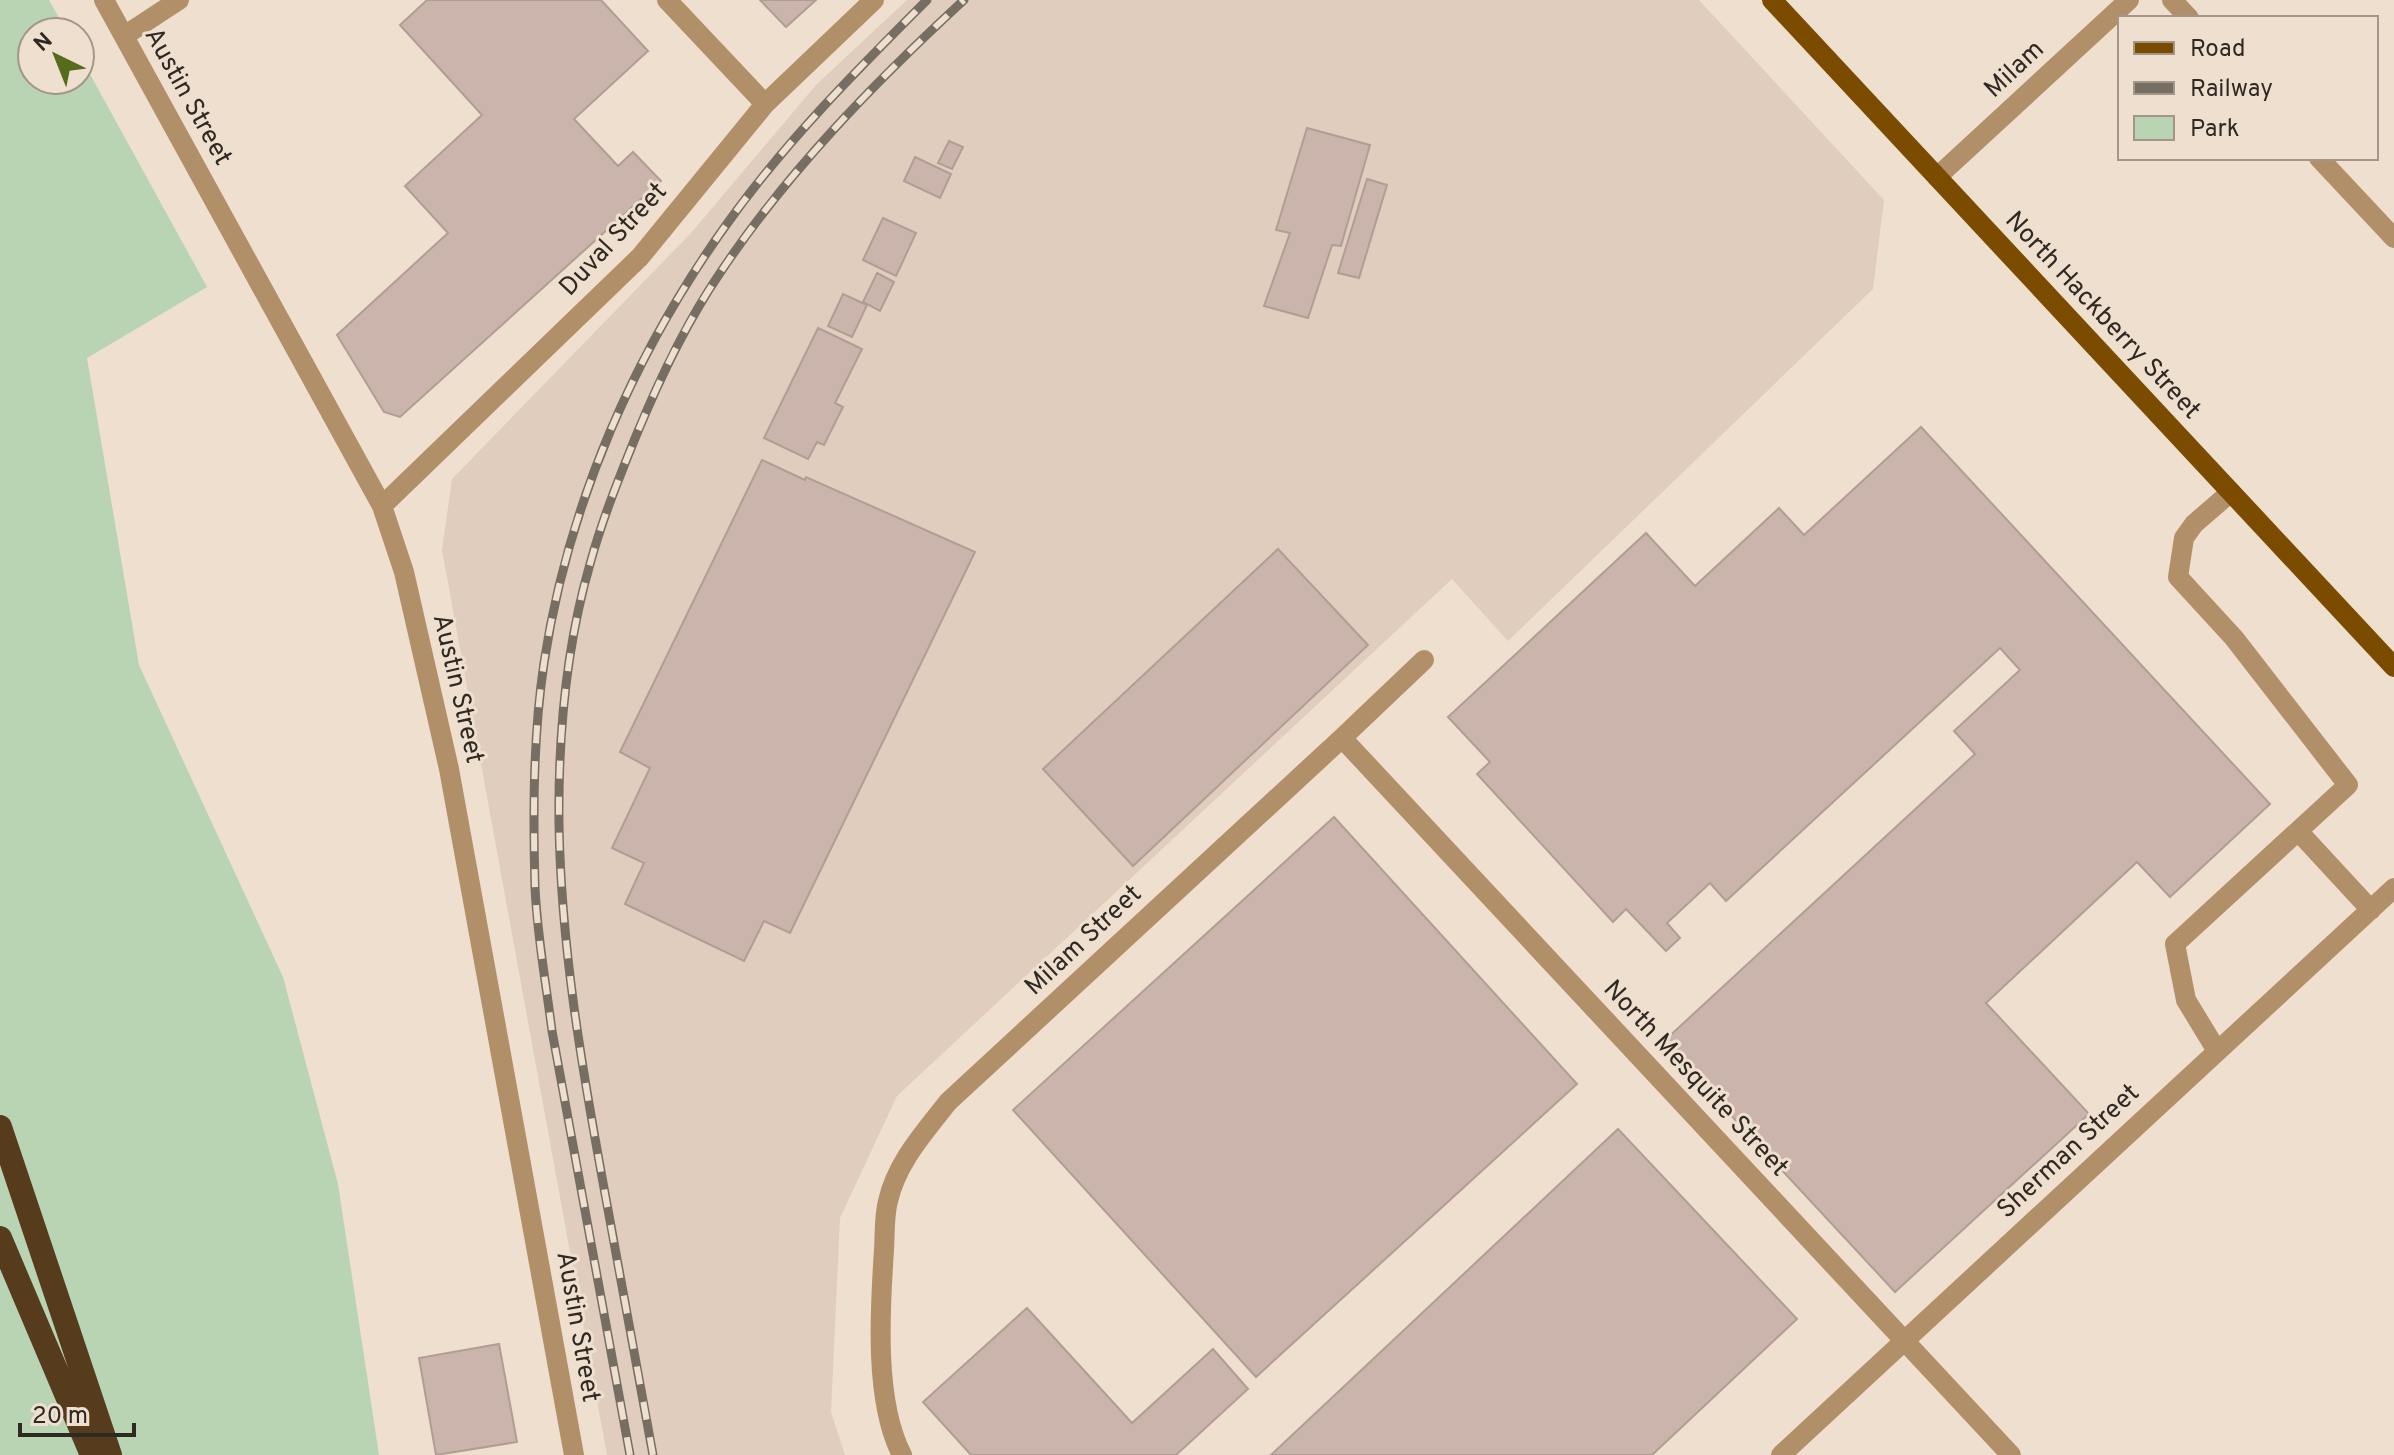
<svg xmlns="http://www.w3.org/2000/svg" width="2394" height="1455" font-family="Overpass,sans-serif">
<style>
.industrial{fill:#e0cdbe}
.green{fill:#b8d4b3}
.building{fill:#cab4ac;stroke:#b29d95;stroke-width:2}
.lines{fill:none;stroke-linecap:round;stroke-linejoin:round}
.minor{stroke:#b18f69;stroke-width:20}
.major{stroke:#7b4b00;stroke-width:20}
.highway{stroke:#563c1d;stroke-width:24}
.rail-casing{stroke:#766d63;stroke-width:9}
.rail{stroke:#efdfcf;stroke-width:6;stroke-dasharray:18;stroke-linecap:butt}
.labels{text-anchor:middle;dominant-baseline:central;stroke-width:6;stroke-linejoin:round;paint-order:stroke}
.street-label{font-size:26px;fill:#2f2923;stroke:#efdfcf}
</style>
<rect width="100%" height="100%" fill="#efdfcf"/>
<path class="industrial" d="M907,0H1699L1884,200L1873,289L1508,641L1452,579L897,1096L840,1218L831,1412L845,1455H607L442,550L452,479L691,233L816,85Z"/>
<path class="green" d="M0,0H49L67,32H32V80H80V56L207,287L87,358L139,665L283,977L338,1184L379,1455H0Z"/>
<path class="building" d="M427,0H601L648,51L574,119L618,166L633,152L661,181L400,417L384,412L337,335L448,233L405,186L482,115L400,25Z
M760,0H816L786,27Z
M1307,128L1370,145L1341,246L1332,245L1308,318L1264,306L1290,233L1276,230Z
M949,141L963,147L952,169L938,163Z
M915,157L951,174L940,198L904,181Z
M1367,179L1387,185L1359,278L1338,273Z
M883,218L916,233L896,276L863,260Z
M877,273L894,282L880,311L863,302Z
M843,294L867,305L852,337L828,326Z
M818,328L862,349L835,403L843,407L824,445L817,442L808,459L764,438Z
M1921,427L2270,804L2170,897L2137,862L1986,1003L2089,1114L1895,1292L1663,1042L1975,754L1954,731L2020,670L2000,648L1726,901L1710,883L1667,923L1680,938L1666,951L1626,909L1613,922L1477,774L1490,762L1448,717L1646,533L1695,586L1779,508L1804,535Z
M762,460L805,480L806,477L975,552L790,933L764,921L744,961L625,904L644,863L612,848L650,768L620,752Z
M1278,549L1368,645L1133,866L1043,769Z
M1334,817L1577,1084L1256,1377L1013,1110Z
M1618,1129L1797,1319L1652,1455H1271Z
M1027,1308L1132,1423L1213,1349L1248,1389L1176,1455H971L923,1402Z
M499,1344L517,1442L436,1455L419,1358Z"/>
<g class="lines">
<path class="minor" d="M104,0L382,506L404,572L449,769L574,1455
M667,0L765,104
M2172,0L2189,18
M124,36L179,0
M2319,158L2394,238
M1937,177L2129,0
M382,506L640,257L765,104L874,0
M1342,738L2011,1455
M2298,831L2371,910
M2217,1051L2186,1000L2175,944L2348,785L2234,638L2178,577L2184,538L2194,524L2231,492
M902,1455C874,1402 880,1309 884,1250C885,1234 884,1216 888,1201C897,1162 924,1133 948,1102L1342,738L1424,660
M1781,1455L2394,888"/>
<path class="major" d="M1772,0L2394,667"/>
<path class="highway" d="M0,1127L110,1455
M0,1238L92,1455"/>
<g class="rail-casing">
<path id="rail" d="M630,1455L552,1031C546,983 537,935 535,887C533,812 533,737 544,663C568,504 635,351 729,221C787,140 857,70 927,0
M653,1455C637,1366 620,1277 604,1188C582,1068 561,947 559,824C558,738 566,647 590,564C602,520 619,478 636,436C659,380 686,323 720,273C788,171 874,83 964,0"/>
</g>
<use href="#rail" class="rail"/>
</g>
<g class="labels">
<g class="street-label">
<text transform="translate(2015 70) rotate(-43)">Milam</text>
<text transform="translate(187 97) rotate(61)">Austin Street</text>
<text transform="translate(614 240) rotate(-47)">Duval Street</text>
<text transform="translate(2102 316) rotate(47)">North Hackberry Street</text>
<text transform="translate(457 689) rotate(77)">Austin Street</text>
<text transform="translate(1084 941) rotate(-43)">Milam Street</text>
<text transform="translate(1695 1079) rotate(47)">North Mesquite Street</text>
<text transform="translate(2069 1152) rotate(-43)">Sherman Street</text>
<text transform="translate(577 1327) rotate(80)">Austin Street</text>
</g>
</g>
<rect x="2118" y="16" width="260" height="144" fill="#efdfcf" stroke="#a2968a" stroke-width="2"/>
<rect x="2134" y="42" width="40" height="12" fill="#7b4b00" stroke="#a2968a" stroke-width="2"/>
<text x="2190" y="56" font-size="24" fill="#2f2923">Road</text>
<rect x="2134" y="82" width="40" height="12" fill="#766d63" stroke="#a2968a" stroke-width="2"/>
<text x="2190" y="96" font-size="24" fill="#2f2923">Railway</text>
<rect x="2134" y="116" width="40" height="24" fill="#b8d4b3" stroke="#a2968a" stroke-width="2"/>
<text x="2190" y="136" font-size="24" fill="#2f2923">Park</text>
<g transform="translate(56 56) rotate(317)"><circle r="38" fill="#efdfcf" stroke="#a2968a" stroke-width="2"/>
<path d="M0-6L14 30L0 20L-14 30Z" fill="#556c1c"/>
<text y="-12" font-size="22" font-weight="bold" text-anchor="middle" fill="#2f2923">N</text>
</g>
<path d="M20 1423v12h114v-12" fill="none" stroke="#2f2923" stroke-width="4"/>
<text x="32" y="1423" font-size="24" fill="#2f2923" stroke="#efdfcf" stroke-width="6" paint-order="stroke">20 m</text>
</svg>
